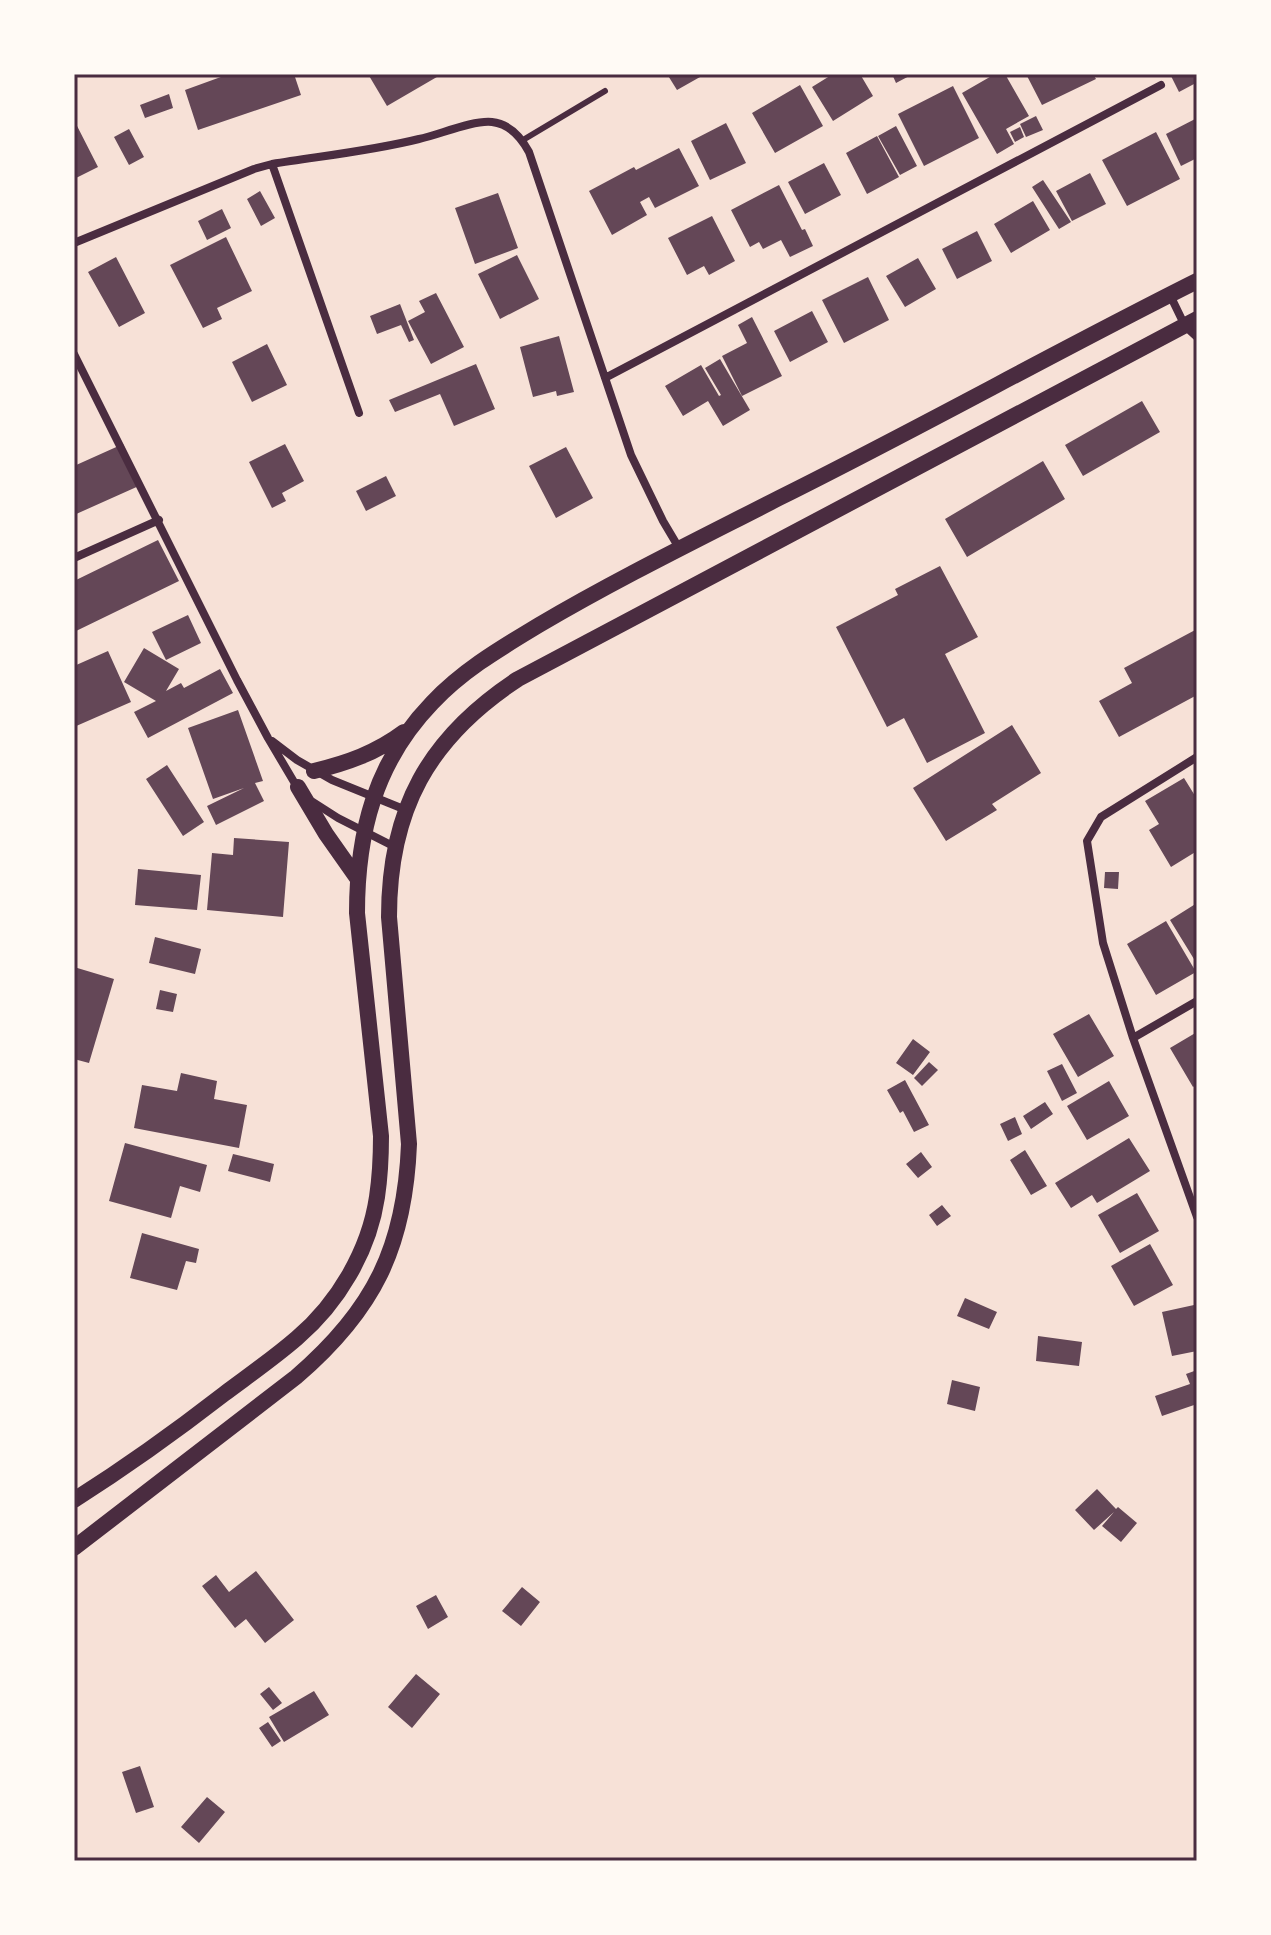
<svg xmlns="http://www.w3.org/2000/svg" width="1271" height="1935" font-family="Montserrat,sans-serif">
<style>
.building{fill:#644757}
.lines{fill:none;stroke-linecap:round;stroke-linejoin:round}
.service{stroke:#4a2c40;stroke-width:6}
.minor{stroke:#4a2c40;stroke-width:8}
.secondary{stroke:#4a2c40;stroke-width:16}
.neatline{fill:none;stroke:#4a2c40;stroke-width:3}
</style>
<rect width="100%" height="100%" fill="#f7e1d7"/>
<path class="building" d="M229,74H294L301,95L198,130L185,90Z
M368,74H442L387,106Z
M667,74H698L700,77L677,90Z
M833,74H860L873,96L833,121L812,87Z
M892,74H913L896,83Z
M995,74H1005L1029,116L1006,129L1014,144L997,154L962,93Z
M1026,74H1093L1096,79L1042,105Z
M1170,74H1197V91L1194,84L1179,92Z
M800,85L823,126L775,153L752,113Z
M953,86L979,138L924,166L898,114Z
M169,94L173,108L145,118L140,105Z
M1036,116L1043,130L1026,137L1020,124Z
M1197,118V158L1181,166L1166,134Z
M74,120L98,167L74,179Z
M726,123L746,163L710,180L691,141Z
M896,126L917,166L900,175L878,136Z
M1020,127L1024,137L1015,142L1010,132Z
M129,129L144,157L129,165L114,137Z
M1156,132L1180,179L1127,206L1102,160Z
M877,136L899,177L867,194L846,153Z
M679,148L699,186L655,208L649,197L640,202L647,215L612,235L589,191L634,167L636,170Z
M824,163L841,195L805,214L788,182Z
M1090,173L1106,204L1072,221L1056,191Z
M1043,180L1071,222L1059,229L1032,187Z
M779,185L802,230L805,229L813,246L790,257L781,240L763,249L759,242L750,247L731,210Z
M260,191L275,218L261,226L247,199Z
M498,193L518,248L475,264L455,208Z
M1033,201L1050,230L1011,253L994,224Z
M222,209L231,228L207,240L198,221Z
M712,216L735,261L709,275L704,266L687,275L668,238Z
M977,231L992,261L957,279L942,249Z
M226,237L252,291L217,308L222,319L203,328L170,265Z
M517,255L539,299L500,319L478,274Z
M116,257L145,313L119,327L88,272Z
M918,258L936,289L905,307L886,276Z
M868,277L889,320L844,343L822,300Z
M436,293L464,347L431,364L408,321L425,312L419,301Z
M400,304L414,340L409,342L401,325L377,334L370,316Z
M812,311L828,342L790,362L774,331Z
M752,317L782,376L742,396L722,356L747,343L738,325Z
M559,336L574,392L557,396L556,391L533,397L520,347Z
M267,344L287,385L252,402L232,362Z
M720,359L750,410L723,426L708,401L683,416L665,386L701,365L719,396L721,395L705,368Z
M476,364L495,409L454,426L440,394L395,412L389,400Z
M1142,401L1160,432L1083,476L1065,445Z
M123,444L141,485L74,515V466Z
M285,444L304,481L282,493L286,501L272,508L249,462Z
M566,447L593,498L556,518L529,466Z
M1043,461L1065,499L967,557L945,519Z
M386,476L396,496L366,511L356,491Z
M158,540L179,581L74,632V581Z
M940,566L978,637L945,654L985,733L927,763L904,718L887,727L836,627L898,595L895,589Z
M188,615L201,643L166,660L152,632Z
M1197,629V695L1119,737L1099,701L1132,683L1124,668Z
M144,648L179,669L166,691L181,683L184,688L220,669L233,693L148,738L134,712L156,701L124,682Z
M108,651L131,702L74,727V666Z
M238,710L263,781L255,783L264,801L216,825L207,806L244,788L213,799L188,728Z
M1012,725L1041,773L992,804L997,810L946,841L913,788Z
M167,765L204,822L183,836L146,779Z
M1184,778L1197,799V851L1171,867L1149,830L1159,824L1145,801Z
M234,838L289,842L283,917L207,910L212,853L233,855Z
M138,869L201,875L197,910L135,905Z
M1105,872H1119L1118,889L1104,888Z
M1197,903V964L1170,920Z
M1166,921L1196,972L1156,995L1127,944Z
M155,937L201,949L195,974L149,963Z
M74,967L114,979L89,1063L74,1059Z
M160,990L177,994L173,1012L156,1009Z
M1089,1014L1114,1056L1078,1077L1053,1034Z
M1197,1032V1084L1193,1087L1170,1048Z
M913,1039L930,1052L913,1075L896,1063Z
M929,1062L938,1070L922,1086L914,1078Z
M1062,1064L1077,1093L1062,1101L1047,1071Z
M181,1073L217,1081L214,1099L247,1105L239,1148L134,1128L142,1085L177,1091Z
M905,1080L929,1125L914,1132L903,1111L900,1113L887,1090Z
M1109,1081L1129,1116L1087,1140L1067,1106Z
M1045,1102L1053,1114L1031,1129L1023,1116Z
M1015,1117L1022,1134L1008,1141L1000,1124Z
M1129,1138L1150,1171L1097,1203L1092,1195L1071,1208L1055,1183Z
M125,1143L207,1165L200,1192L180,1186L171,1218L109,1201Z
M1025,1150L1047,1186L1031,1195L1010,1160Z
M921,1152L932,1167L918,1178L906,1164Z
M233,1154L274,1164L270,1182L228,1171Z
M1137,1193L1159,1231L1120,1253L1098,1215Z
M942,1205L951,1216L937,1226L929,1215Z
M142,1233L199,1249L196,1263L186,1261L177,1290L130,1278Z
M1150,1244L1173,1285L1134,1306L1111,1266Z
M965,1298L997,1312L989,1329L957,1316Z
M1194,1305L1197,1318V1351L1172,1356L1162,1312Z
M1038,1336L1082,1342L1079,1366L1036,1361Z
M1197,1370V1404L1162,1416L1155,1396L1190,1384L1186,1374Z
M952,1380L980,1387L975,1411L947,1404Z
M1097,1489L1116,1509L1118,1507L1137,1523L1121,1542L1102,1526L1114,1512L1094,1530L1075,1510Z
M256,1571L294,1620L265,1643L246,1619L235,1628L202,1586L216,1575L229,1592Z
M522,1587L540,1602L521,1626L502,1611Z
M436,1595L448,1617L428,1629L416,1606Z
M416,1674L440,1694L412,1728L388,1707Z
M269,1687L282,1703L273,1710L260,1694Z
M314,1691L329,1715L284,1742L269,1717Z
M268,1722L281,1741L272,1747L259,1728Z
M140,1766L154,1807L136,1813L122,1772Z
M207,1797L225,1812L199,1843L181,1827Z"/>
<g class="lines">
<path class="service" d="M523,140L605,91"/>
<path class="minor" d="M272,164L359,413
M74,243L254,169L272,164C321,156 371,151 419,139C439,135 472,120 492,122C510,124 521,137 529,152L631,455L663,521L679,548
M1170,295L1185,326L1197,337
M74,354L237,680L268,738L297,787
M605,378L1161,85
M74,558L159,520
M272,741L297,760L332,780L406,810
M1197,757L1101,817L1087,841L1103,943L1133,1038L1197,1217
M313,802L338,818L395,847
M1133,1038L1197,1001"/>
<path class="secondary" d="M314,771C347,763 376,753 404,732
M298,787L326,834L357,878
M74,1500C126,1467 175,1432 224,1394C248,1376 274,1358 297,1338C338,1303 369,1251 377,1197C380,1177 381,1157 381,1136L357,913C357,833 375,762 432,703C463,670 501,648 539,625C617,579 699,539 779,498C920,428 1057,351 1197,281
M74,1548L296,1377C374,1310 405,1247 409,1144L389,917C389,810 428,738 518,679L1197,319"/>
</g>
<rect width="1271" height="1935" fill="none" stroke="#fffaf5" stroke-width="152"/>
<rect x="76" y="76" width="1119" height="1783" class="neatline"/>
</svg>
